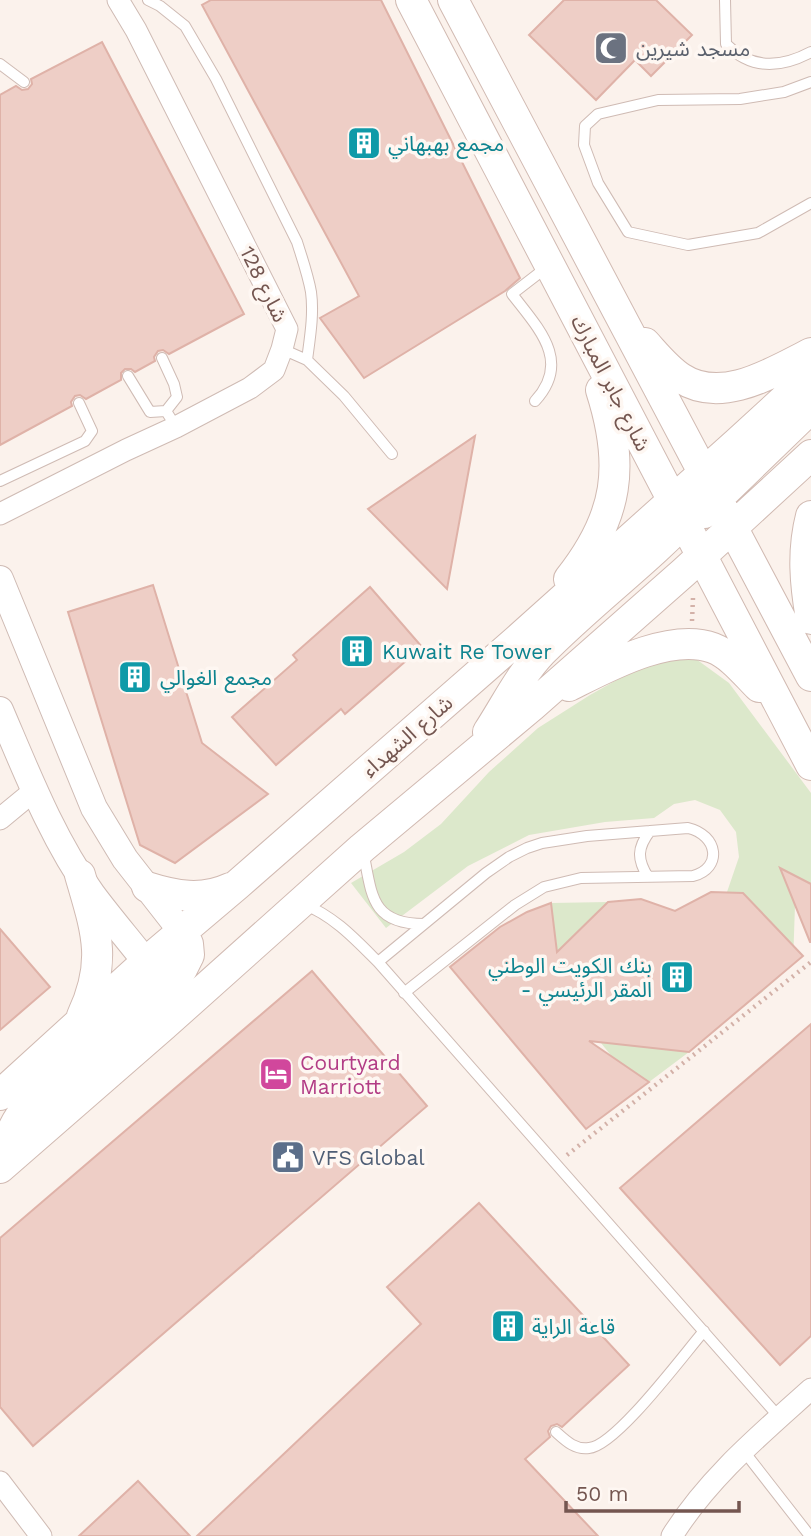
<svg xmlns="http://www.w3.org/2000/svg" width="811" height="1536" font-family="'Work Sans','Noto Sans Arabic',sans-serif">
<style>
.green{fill:#dce8cb}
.building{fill:#eecec6;stroke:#dfb2a8;stroke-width:2}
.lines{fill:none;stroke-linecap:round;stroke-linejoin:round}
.service-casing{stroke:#cfbbb4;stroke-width:12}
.minor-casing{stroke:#cfbbb4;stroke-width:23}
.tertiary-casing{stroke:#cfbbb4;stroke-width:28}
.secondary-casing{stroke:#d1bab2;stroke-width:32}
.path{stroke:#d3b1a8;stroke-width:4.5;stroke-dasharray:2 5;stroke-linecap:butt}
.service{stroke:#fff;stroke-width:10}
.minor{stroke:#fff;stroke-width:21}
.tertiary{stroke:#fff;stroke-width:26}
.secondary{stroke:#fff;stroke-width:30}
.labels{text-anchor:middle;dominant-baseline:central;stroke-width:7;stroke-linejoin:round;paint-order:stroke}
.worship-label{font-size:21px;fill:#5b616d;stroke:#fef7f2;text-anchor:start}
.culture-label{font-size:21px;fill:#0d838f;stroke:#fef7f2;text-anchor:start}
.street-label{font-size:21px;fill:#745650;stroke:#fef7f2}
.hotel-label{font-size:21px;fill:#b23c85;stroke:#fef7f2;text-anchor:start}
.service-label{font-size:21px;fill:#4e5e75;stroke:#fef7f2;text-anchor:start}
</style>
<rect width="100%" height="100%" fill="#fbf2ec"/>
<path class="green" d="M674,657L696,659L729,683L811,793V885L795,905L793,964L760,994L773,968L772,940L763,914L743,893L727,892L739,857L736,832L720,810L695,800L674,804L654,818L605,822L529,835L468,866L386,928L351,883L404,852L441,824L489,772L538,728L590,695L647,663Z
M608,902L585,924L689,1052L649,1082L613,1058L589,1028L561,978L551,903Z"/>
<path class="building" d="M211,0H381L520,278L505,291L364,378L320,318L359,296L202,5Z
M564,0H656L692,35L651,76L635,60L596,100L529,35Z
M102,42L244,314L169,354L163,350L158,351L154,357L155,361L135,372L131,369H125L121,373V380L86,399L80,395L75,396L71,402L72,406L0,445V95L16,86L22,90L28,89L32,84L31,79Z
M475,436L447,589L368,509Z
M153,585L202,743L268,794L175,863L140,845L68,612Z
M370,587L422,647L345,714L341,709L276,765L232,717L297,660L293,655Z
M780,868L811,884V942H810Z
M711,892L743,893L803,956L689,1052L589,1041L649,1082L586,1129L450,967L500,927L527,912L551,903L557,952L608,902L641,899L675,911Z
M0,929L50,987L0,1030Z
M312,971L427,1106L33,1446L0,1407V1238Z
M811,1024V1336L780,1365L620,1188Z
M479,1203L629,1365L562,1427L557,1424L551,1426L548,1431L550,1437L525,1459L598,1536H197L421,1324L387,1287Z
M138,1481L190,1536H79Z"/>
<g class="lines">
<g class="service-casing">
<path id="service" d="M148,0L160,6L185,26L216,79L297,242C302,258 308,275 311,292C314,314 310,337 307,360
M725,0L726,44C751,70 781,68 811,52
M0,64L24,82
M811,82L784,92L740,99L658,100L598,114L585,126L584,145L598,183L628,232L688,245L758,233L811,203
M282,349L307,360L344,396L392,454
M162,358L174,384L177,397L166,411L176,427
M128,376L150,412L166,411
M535,401C572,361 538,328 512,294L547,267
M0,481L85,441L92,431L79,403
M363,851C372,894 370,924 424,924
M648,877C637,859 637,848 650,831
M303,904C334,916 355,939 378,962L779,1417
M378,962L486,873L509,857L527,848L542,843L587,836L688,828C718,835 723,868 693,876L581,878L544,887L515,905L404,993
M556,1432C566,1441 575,1450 589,1448C616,1446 684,1354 704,1331
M743,1450L810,1536"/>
</g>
<g class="minor-casing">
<path id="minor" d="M0,514L126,450L176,427L250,388L274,370L282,349L287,329L136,30L118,0
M0,819L35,790
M0,1482L41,1536
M672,1536C708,1478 761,1434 811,1389"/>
</g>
<g class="tertiary-casing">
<path id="tertiary" d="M0,579L94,808L125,859L182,932
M0,710C27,773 52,838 92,894C109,917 128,939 146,962"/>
</g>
<g class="secondary-casing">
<path id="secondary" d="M411,0L811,765
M453,0L811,676
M645,343C656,355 667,369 681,378C722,405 773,372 811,353
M704,513L717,499L811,408
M811,516C802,551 805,584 811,619
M569,579C619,516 625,465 601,390
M569,686C607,667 670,632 713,648C731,655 745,673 759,687
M488,732C505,706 520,675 542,652C591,602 649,560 696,509
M80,875C96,930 108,961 82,1016
M147,887C175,896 202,901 230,888
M0,1095L146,962L237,885L517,640L738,442L811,375
M8,1161C7,1139 13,1123 28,1107L145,1003L182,969L189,955L188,944L182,932
M0,1168L163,1026L362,848L532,706L684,572L811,455"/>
</g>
<path class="path" d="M692,621L693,598
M567,1155L811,962"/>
<use href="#service" class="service"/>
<use href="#minor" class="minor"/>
<use href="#tertiary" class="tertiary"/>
<use href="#secondary" class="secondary"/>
</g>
<defs>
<g id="mosque-square" transform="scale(1.75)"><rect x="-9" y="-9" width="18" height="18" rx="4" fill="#6b7280" stroke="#fef7f2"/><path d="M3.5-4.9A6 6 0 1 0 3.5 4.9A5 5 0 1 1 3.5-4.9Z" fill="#fff"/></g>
<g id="building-square" transform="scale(1.75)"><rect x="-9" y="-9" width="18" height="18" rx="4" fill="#0f9aa8" stroke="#fef7f2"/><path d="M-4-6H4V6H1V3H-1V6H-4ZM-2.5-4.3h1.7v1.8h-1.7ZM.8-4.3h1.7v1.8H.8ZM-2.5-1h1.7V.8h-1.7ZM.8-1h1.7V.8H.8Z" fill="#fff"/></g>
<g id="hotel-square" transform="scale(1.75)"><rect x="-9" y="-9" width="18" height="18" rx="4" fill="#d1479c" stroke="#fef7f2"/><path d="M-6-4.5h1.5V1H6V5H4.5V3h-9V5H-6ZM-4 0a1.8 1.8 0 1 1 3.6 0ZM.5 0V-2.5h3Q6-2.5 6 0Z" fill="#fff"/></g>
<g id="civic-square" transform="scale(1.75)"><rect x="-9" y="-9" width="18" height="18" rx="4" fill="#5c6f8a" stroke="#fef7f2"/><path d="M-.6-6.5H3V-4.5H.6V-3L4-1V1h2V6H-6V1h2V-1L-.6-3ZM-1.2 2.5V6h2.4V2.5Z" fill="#fff"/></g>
</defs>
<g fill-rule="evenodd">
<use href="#mosque-square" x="611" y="48"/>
<use href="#building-square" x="364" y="143"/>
<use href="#building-square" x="357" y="651"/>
<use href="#building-square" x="135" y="677"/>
<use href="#building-square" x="677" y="977"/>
<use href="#hotel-square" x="276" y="1074"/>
<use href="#civic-square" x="288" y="1157"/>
<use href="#building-square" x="508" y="1326"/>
</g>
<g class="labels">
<g class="worship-label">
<text x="636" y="48">مسجد شيرين</text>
</g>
<g class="culture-label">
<text x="388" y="143">مجمع بهبهاني</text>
<text x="382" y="651">Kuwait Re Tower</text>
<text x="160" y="677">مجمع الغوالي</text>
<text x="652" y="965" text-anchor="end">بنك الكويت الوطني<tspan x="652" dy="24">- المقر الرئيسي</tspan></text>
<text x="532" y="1326">قاعة الراية</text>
</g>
<g class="street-label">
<text transform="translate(264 284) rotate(64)">شارع 128</text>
<text transform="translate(611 383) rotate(63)">شارع جابر المبارك</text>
<text transform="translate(407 736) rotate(-41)">شارع الشهداء</text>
</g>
<g class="hotel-label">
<text x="300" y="1062">Courtyard<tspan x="300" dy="24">Marriott</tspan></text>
</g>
<g class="service-label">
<text x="312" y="1157">VFS Global</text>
</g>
</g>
<path d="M566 1501v10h173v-10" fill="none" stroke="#745650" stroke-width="3.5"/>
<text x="576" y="1501" font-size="21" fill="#745650" stroke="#fef7f2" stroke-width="5" paint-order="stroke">50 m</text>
</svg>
